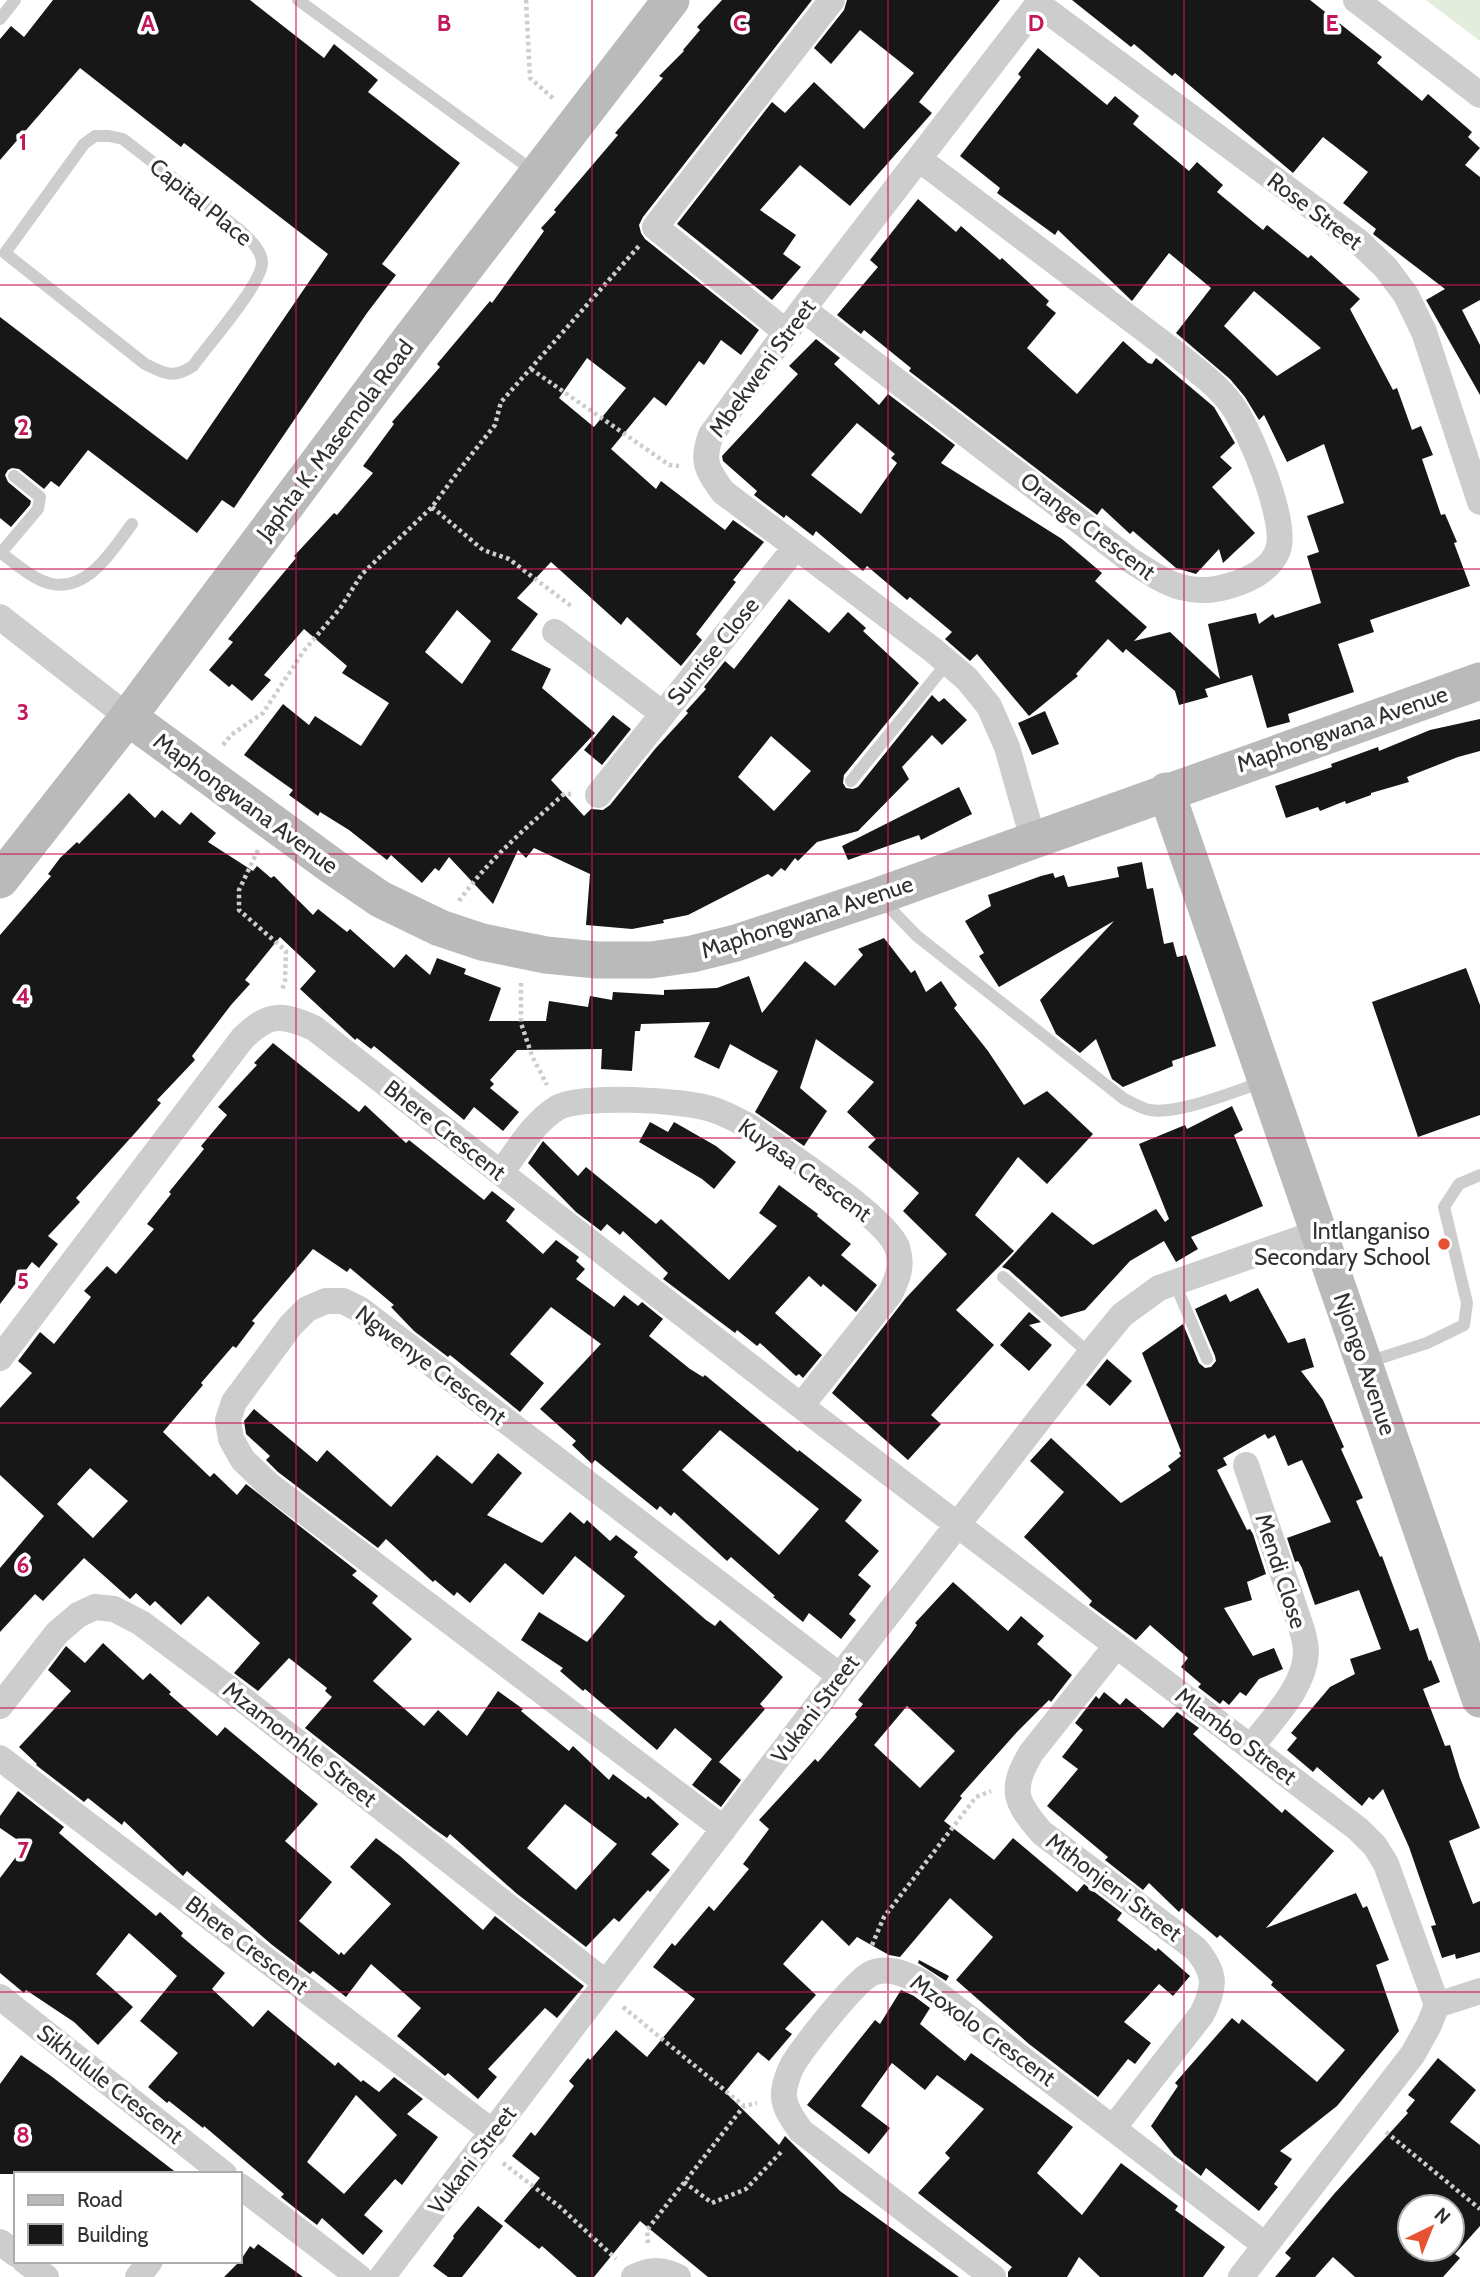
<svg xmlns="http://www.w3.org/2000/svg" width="1480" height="2277" font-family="Cabin,sans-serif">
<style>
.green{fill:#e2edde}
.building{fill:#171717;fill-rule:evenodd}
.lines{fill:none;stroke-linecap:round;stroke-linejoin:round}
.path{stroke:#cdcdcd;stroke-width:4.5;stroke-dasharray:3.5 3.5;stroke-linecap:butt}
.lane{stroke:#cdcdcd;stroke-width:12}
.street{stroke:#cdcdcd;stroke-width:26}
.secondary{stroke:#bababa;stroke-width:37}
.grid{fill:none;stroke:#c2185b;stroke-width:2;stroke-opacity:0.55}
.poi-dot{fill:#e75332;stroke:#fff;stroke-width:2.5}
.labels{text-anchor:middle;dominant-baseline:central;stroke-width:7;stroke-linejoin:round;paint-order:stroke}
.street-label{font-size:23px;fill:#303030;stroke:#fff}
.poi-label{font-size:23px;fill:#303030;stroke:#fff;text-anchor:end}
.grid-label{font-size:23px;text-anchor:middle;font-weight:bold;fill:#c2185b;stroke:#fff;stroke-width:7;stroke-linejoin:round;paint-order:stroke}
</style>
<rect width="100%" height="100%" fill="#fff"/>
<path class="green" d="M1427,0H1480V41L1426,0Z"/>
<path class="building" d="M53,0H250L324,58L334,44L378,80L368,92L460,163L382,264L396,275L367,313L234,508L222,500L197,533L88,450L59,487L51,481L44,489L19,469L12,468L8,470L5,475L8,482L31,501L30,505L11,527L0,518V317L187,460L328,254L184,143L181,147L80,68L0,160V39L11,26L24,37Z
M722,0H812L643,217L639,225L641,233L645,239L759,330L741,355L721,340L704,365L699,361L666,406L654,397L611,449L656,489L661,481L725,530L733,520L764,542L733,580L736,582L696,634L702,640L681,666L627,617L621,625L551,562L517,598L538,614L511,650L551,669L542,688L595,733L551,780L584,816L591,809L603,810L610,805L655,749L688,713L686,711L706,689L704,687L725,661L734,669L789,599L829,633L848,612L866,628L863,631L919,683L844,775L843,783L846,788L853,789L858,787L932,695L939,702L944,698L967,720L942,745L932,735L902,767L909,779L858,831L817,842L798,861L795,858L785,871L781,868L772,877L768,874L688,915L663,920L664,923L632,929L586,925L590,874L534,848L526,858L518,850L493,904L449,857L439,871L435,868L422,883L391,855L387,860L349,830L320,812L318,816L289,795L293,790L244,755L283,704L309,725L315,716L361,746L389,703L342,673L347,666L304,629L264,675L271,680L252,701L232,684L229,687L209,670L233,642L228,639L296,558L294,556L334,513L337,515L373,473L363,466L394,424L392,422L440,367L437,364L490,301L492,303L544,231L541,228L556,212L554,210L618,135L615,133L663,78L659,76L684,51L683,50L700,30L697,27ZM587,358L626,388L594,427L559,398ZM457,610L491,641L462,684L425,652ZM771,736L811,771L774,811L738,777Z
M847,0H1000L919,102L932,113L850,206L800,165L760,210L796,235L783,254L801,267L772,300L677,224L772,102L785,113L814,82L864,129L914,73L860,30L831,64L814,48L844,10Z
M1072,0H1310L1382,57L1377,63L1422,101L1428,94L1472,132L1468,137L1480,148L1465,165L1480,177V300L1462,310L1480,345V395L1426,300L1445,289L1373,234L1376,229L1343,203L1368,172L1323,137L1293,173L1175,73L1172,76L1134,44L1131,47Z
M1038,48L1107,105L1115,96L1139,116L1133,124L1189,171L1197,162L1223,185L1217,192L1263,230L1267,225L1308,258L1311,255L1360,299L1350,309L1393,390L1397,388L1412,430L1421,426L1433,455L1422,459L1441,515L1445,514L1457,542L1454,543L1470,586L1370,620L1374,632L1338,644L1354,692L1288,714L1290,722L1267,728L1252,675L1205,689L1208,697L1179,705L1175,691L1126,649L1123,653L1108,639L1076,674L1078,676L1029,716L977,654L970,661L945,639L952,632L910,597L907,600L867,566L863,571L816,531L813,536L786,515L784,518L754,495L757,491L723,461L722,456L798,374L789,366L816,339L840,358L834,364L879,405L888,394L955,445L941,463L1062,539L1102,573L1095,581L1147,627L1134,641L1170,632L1220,679L1208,624L1256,613L1259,624L1273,614L1275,618L1321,603L1307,556L1319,552L1307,516L1344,503L1324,444L1287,462L1264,415L1259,420L1245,397L1230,379L1176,333L1211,288L1169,253L1132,301L1058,230L1055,235L997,193L1000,188L960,156L1021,77L1018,74ZM1254,291L1321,348L1277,376L1224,326ZM857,423L895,454L891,458L897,463L861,514L811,475Z
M918,199L956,232L961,226L1000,260L1002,258L1049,301L1046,305L1056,313L1027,348L1077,394L1123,341L1148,363L1152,364L1156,358L1214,407L1235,443L1220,457L1232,468L1212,487L1255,533L1223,563L1219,549L1196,574L1176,568L1133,531L1130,534L1102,508L1097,515L909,371L911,368L864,330L861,334L837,315L878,267L870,260Z
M1045,711L1059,744L1032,755L1018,723Z
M613,715L631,729L602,765L584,750Z
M1480,719V751L1458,757L1407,777L1409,782L1371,793V795L1346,804L1345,801L1320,811L1318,807L1286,818L1275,786L1332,767L1331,764L1378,747L1379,751L1430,730Z
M959,787L972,814L921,840L919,835L848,860L842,846Z
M129,793L155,818L162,810L180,825L191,812L216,833L208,842L253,871L257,866L271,878L274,876L313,915L318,909L347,932L350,929L394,968L406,954L430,975L437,958L466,969L464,974L501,988L489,1021H546L549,1001L588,1007L590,996L612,1000L613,992L664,995V990L717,988L749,976L762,1013L805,961L835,986L863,955L858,949L884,938L911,973L915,970L926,992L941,981L957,1005L954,1008L988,1051L1024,1105L1047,1091L1093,1134L1047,1184L1018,1157L975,1215L1014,1251L956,1310L994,1345L931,1415L941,1424L908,1460L832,1393L905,1299L947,1254L903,1211L919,1193L868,1147L876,1139L847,1112L874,1082L816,1039L800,1088L827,1111L804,1146L755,1112L778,1071L730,1044L719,1069L694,1057L710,1022L641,1024L640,1031H635L632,1071L601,1069L602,1049L517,1050L490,1080L494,1084L490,1088L519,1112L503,1131L474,1107L464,1120L374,1046L371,1049L357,1038L355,1040L353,1038L300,989L316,971L280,937L245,980L250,984L231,1005L192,1056L195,1060L157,1100L161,1103L136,1132L76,1198L80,1202L48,1236L58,1244L39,1268L32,1262L0,1304V935L51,876L48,874L60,858L77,842L79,844Z
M1142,862L1147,889L1153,888L1164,944L1173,942L1177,957L1186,955L1216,1046L1172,1061L1173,1066L1123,1087L1112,1079L1096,1039L1080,1053L1056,1034L1040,1000L1114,921L999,987L979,956L984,953L965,921L991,906L988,895L1041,876L1053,873L1055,878L1064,875L1068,887L1119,877L1117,867Z
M1466,968L1480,1005V1115L1418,1137L1372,1002Z
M273,1043L359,1112L365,1105L406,1143L409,1140L484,1200L492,1191L515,1209L506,1221L543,1254L556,1240L579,1257L576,1261L585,1269L576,1279L614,1307L624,1295L638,1306L642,1302L663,1319L649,1336L690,1369L703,1377L705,1375L798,1452L799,1450L862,1500L845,1521L879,1551L858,1575L871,1586L849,1614L856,1620L841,1639L809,1613L803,1622L773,1597L775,1596L731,1557L727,1561L674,1512L671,1516L660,1506L657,1510L595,1460L592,1464L572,1445L576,1441L540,1409L601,1344L551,1307L510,1354L544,1383L520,1412L450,1355L448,1357L414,1331L391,1307L394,1305L350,1268L347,1272L313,1249L252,1321L255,1323L236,1348L233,1346L201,1383L203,1385L163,1432L210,1477L214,1473L237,1495L246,1484L357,1571L352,1575L378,1596L372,1603L412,1639L373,1681L424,1726L438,1710L467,1736L498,1691L523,1709L521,1711L569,1751L573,1746L609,1780L613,1774L646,1799L648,1796L679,1824L651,1854L670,1870L650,1892L648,1890L619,1922L614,1918L586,1947L516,1893L450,1834L447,1838L434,1829L305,1728L332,1697L325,1691L327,1688L289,1658L258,1691L234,1673L260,1643L208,1596L181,1625L155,1601L150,1606L136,1593L130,1599L84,1558L43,1601L35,1594L0,1632V1568L44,1516L0,1475V1408L32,1373L18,1361L40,1332L54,1344L91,1297L84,1291L107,1266L116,1274L154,1229L147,1224L171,1194L169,1192L204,1149L201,1146L227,1115L218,1107L257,1065L254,1063ZM720,1430L819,1509L779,1555L682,1470ZM90,1468L128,1501L93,1538L57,1504ZM565,1804L617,1844L576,1890L527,1848Z
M1232,1106L1243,1130L1234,1135L1263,1206L1191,1237L1198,1249L1176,1262L1164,1241L1130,1261L1085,1310L1061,1317L1009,1270L1002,1267L1052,1212L1093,1245L1156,1209L1165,1222L1169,1219L1139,1144L1185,1125L1187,1129Z
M650,1122L668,1132L674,1122L716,1146L736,1162L714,1189L702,1179L639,1142Z
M543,1141L578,1176L586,1167L656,1224L661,1219L729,1280L777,1226L759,1213L779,1185L818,1214L817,1216L851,1244L841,1255L877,1285L856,1312L823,1284L821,1287L809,1276L775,1313L822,1355L803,1378L799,1374L796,1376L760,1343L757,1346L737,1330L735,1333L663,1279L668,1273L623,1231L620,1235L607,1224L601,1231L576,1212L528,1163Z
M1258,1288L1288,1343L1305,1338L1314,1367L1301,1371L1323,1400L1344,1447L1341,1449L1363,1498L1356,1501L1380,1557L1382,1556L1410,1631L1418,1628L1429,1661L1431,1660L1440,1682L1423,1689L1445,1746L1450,1745L1460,1778L1480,1828L1449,1841L1473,1904L1480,1901V1952L1456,1959L1455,1954L1442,1958L1431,1926L1436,1925L1429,1905L1409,1847L1383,1789L1373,1800L1369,1797L1362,1806L1317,1767L1313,1772L1287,1750L1297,1738L1291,1733L1330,1687L1355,1674L1350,1659L1381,1649L1359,1590L1315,1605L1302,1568L1298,1561L1295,1562L1287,1538L1331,1522L1302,1460L1288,1466L1275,1435L1268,1439L1265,1434L1223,1458L1227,1465L1217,1470L1247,1530L1250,1529L1253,1534L1266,1574L1247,1582L1252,1600L1224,1608L1253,1656L1274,1648L1283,1669L1259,1679L1246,1696L1240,1692L1229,1705L1223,1700L1220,1704L1198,1687L1201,1684L1181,1667L1188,1658L1150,1625L1136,1640L1089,1605L1092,1601L1024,1537L1064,1492L1030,1461L1051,1438L1121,1503L1171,1470L1168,1466L1181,1456L1179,1453L1181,1451L1142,1353L1183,1324L1199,1363L1205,1368L1211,1367L1216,1361L1215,1356L1195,1309L1226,1294L1230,1302Z
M1029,1312L1041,1322L1029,1325L1052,1345L1029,1371L1000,1345Z
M1107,1359L1132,1381L1110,1406L1086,1385Z
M254,1409L317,1462L327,1450L391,1507L437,1455L472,1484L498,1453L522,1473L487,1515L542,1543L570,1512L584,1524L587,1520L610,1541L616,1535L638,1552L634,1557L706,1620L715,1626L720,1620L783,1677L760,1704L765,1709L719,1762L741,1780L721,1807L692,1785L712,1759L675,1728L657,1750L585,1689L583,1691L560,1671L563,1668L521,1640L539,1612L587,1642L625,1596L575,1556L543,1595L505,1563L470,1603L457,1592L454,1596L435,1580L433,1582L386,1539L378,1548L278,1472L266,1460L270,1456L246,1434L244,1421Z
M953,1582L1008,1631L1021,1616L1044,1636L1037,1644L1072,1675L1051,1702L1049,1700L1017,1732L960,1796L962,1798L944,1821L994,1860L1013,1838L1077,1892L1084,1884L1122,1913L1117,1920L1156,1951L1158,1948L1190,1976L1173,1996L1159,1984L1124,2022L1151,2043L1135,2064L1128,2059L1098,2097L1029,2044L956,1980L993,1937L950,1898L900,1957L889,1955L857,1937L849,1946L822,1920L783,1964L816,1995L785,2029L792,2034L769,2061L758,2052L725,2092L779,2145L785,2136L840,2191L959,2277H708L640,2221L594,2277H577L542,2246L539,2249L504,2221L540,2178L512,2156L531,2132L535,2136L574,2086L569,2081L588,2058L590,2060L616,2030L647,2057L695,1999L653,1967L672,1943L675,1946L709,1906L714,1911L749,1869L743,1864L769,1829L759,1820L815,1759L818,1762L857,1717L855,1714L863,1704L858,1700L910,1635L917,1625L915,1623ZM907,1706L955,1751L920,1788L874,1745Z
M103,1643L143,1680L150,1673L171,1692L169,1694L217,1736L225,1727L318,1804L285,1841L332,1882L299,1921L339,1955L341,1952L344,1955L391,1904L350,1867L376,1838L400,1856L483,1930L495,1916L584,1986L557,2018L545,2008L488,2069L497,2077L478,2099L448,2073L445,2076L397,2036L421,2008L371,1964L346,1997L313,1971L310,1974L271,1944L187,1871L183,1876L124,1821L122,1825L88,1798L84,1802L36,1765L37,1764L19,1747L71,1691L48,1670L66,1646L85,1663Z
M1104,1692L1120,1705L1126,1698L1163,1728L1177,1712L1199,1728L1193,1734L1282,1813L1285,1809L1334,1851L1266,1928L1356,1893L1363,1908L1367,1906L1389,1960L1376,1965L1399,2031L1337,2106L1280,2151L1292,2159L1274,2184L1278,2187L1259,2211L1206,2168L1201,2176L1174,2155L1151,2126L1178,2086L1175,2083L1232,2018L1239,2024L1242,2019L1317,2082L1345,2050L1271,1985L1273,1982L1220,1935L1217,1938L1182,1908L1179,1912L1149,1883L1143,1890L1105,1860L1108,1857L1047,1806L1078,1769L1062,1757L1083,1730L1075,1723L1096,1696L1099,1699Z
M18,1791L64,1827L59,1833L156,1916L160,1912L183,1933L181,1936L225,1973L212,1989L253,2027L268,2010L335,2066L338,2062L361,2082L363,2080L379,2092L394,2077L423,2099L407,2114L438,2137L402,2185L395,2179L364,2215L383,2231L363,2255L322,2218L317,2225L291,2205L281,2197L284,2194L204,2126L203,2128L169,2101L167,2103L148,2087L178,2053L140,2021L177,1976L129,1933L96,1974L133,2007L98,2045L74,2022L26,1990L24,1993L0,1973V1878L25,1845L0,1828V1816ZM356,2095L397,2135L344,2194L307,2162Z
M919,1960L949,1976L946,1981L918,1963Z
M901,1990L914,1996L930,2008L920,2024L965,2061L971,2053L1073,2127L1037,2173L1082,2215L1121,2163L1178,2206L1175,2210L1225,2247L1203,2277H1100L1079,2257L1067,2277H1008V2272L1012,2267L918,2193L950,2158L945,2153L984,2109L937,2075L925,2090L892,2063L861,2106L890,2128L869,2154L807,2105L875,2020L880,2024Z
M21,2055L51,2076L178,2174H0V2084Z
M1438,2058L1476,2090L1450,2122L1480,2145V2226L1455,2254L1460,2258L1443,2277H1355L1333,2257L1315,2277H1275L1291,2258L1285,2253L1334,2194L1408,2113L1406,2111L1415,2100L1408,2095ZM1410,2207H1452V2249H1410Z
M478,2206L503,2226L462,2277H448L433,2266L454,2238L453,2236Z
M258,2244L303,2277H224L240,2261L250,2246L254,2249Z"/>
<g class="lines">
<path class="path" d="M526,0L530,78L555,100
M531,369L669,465L679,466
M432,507L483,550L509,559L571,606
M223,745L231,735L263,713L303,652L341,607L362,574L432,507L460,469L495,425L501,402L639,246
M258,850L239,890V910L286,951L285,981L282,990
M459,901C489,859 526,828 564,794H572
M521,983V1023L532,1056L547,1085
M872,1945L884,1917L976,1797L991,1791
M623,2007L744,2106L757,2103
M1386,2132L1480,2209
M503,2163L560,2207L616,2259
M684,2182L712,2203L746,2189L783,2150
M648,2243L647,2230L744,2106"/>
<path class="lane" d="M298,0L535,172
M0,19L15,0
M95,136H109L123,139L241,231C250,240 261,249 262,262C263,283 207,346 193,366C173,379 165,374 145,364L5,253L84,144Z
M0,552C15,563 33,580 52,584C89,591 113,549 132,524
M0,554L38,509L40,497L14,476
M851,781L948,662
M881,899L917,936L1124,1099C1133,1103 1141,1108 1150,1110C1178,1115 1235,1091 1263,1082
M1003,1277L1090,1354
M1174,1281L1207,1359
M1368,1362L1427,1343L1464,1325L1467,1303L1444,1207L1459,1184L1480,1175"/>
<path class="street" d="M1356,0L1480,95
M1038,4L1359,242L1386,268L1406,295L1424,332L1480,502
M803,309L1130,560C1169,585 1192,600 1238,583C1254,577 1272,567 1278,550C1288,522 1250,430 1232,405C1216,383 1191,366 1169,348L919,159
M786,332L655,227L832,0
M0,617L128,717
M555,632L663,714L795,548
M598,795L663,714
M1033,839L1007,747L989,706L967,679L933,650L723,492C707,470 701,461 711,435L803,309L1041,0
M501,1173C518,1150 533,1123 557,1108C580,1094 685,1100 711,1109C725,1113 737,1120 750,1127C782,1151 884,1215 897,1247C903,1265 898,1278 890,1294L801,1406
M0,1358L242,1039C268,1013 281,1013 314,1028L801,1406L1358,1829L1375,1846L1386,1864L1437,2005L1429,2025L1413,2054L1241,2277
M1246,1465L1302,1630C1304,1637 1306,1645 1306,1652C1305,1688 1271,1720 1251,1747
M0,1706L57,1633L78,1615L95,1607L114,1609L141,1623L228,1688L606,1983
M0,1758L494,2133
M724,1829L268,1484L243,1460L231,1439L228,1420L234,1402L291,1325L307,1309L326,1301H343L361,1310L840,1676
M0,1997L224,2174
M1437,2005L1480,1991
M1114,2127L1202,2014C1216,1986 1216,1973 1196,1949L1042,1833C1015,1802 1009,1790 1031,1753L1116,1646
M240,2186L359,2277
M0,2242L16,2254
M25,2261L46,2277
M138,2277L150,2261
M382,2277L840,1676L1090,1354L1122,1315L1159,1288L1319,1232
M634,2277C651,2269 662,2269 678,2277
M993,2277L801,2131C794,2121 785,2110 784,2097C783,2088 788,2074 792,2066C803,2047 853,1984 870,1974C887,1965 907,1975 922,1982L1265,2245"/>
<path class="secondary" d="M128,717L332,866L380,899L440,928L482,942L546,955L597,960H651L692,954L736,943L878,896L1480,681
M1166,791L1480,1699
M0,880L128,717L411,338L671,0"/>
</g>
<path class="grid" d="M296,0V2277M592,0V2277M888,0V2277M1184,0V2277M0,285H1480M0,569H1480M0,854H1480M0,1138H1480M0,1423H1480M0,1708H1480M0,1992H1480"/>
<circle class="poi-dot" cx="1444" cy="1244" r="7"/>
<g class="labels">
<g class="street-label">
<text transform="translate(201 202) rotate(39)">Capital Place</text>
<text transform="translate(1315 211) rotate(37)">Rose Street</text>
<text transform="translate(762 368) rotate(-54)">Mbekweni Street</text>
<text transform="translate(335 440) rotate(-53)">Japhta K. Masemola Road</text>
<text transform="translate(1088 526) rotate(37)">Orange Crescent</text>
<text transform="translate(713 651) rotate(-51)">Sunrise Close</text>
<text transform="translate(1342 729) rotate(-19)">Maphongwana Avenue</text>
<text transform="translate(246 803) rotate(36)">Maphongwana Avenue</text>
<text transform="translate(807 917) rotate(-18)">Maphongwana Avenue</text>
<text transform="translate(445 1130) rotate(38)">Bhere Crescent</text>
<text transform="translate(805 1170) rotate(36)">Kuyasa Crescent</text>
<text transform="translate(1365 1364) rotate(71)">Njongo Avenue</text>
<text transform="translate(431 1365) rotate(37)">Ngwenye Crescent</text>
<text transform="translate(1281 1571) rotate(72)">Mendi Close</text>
<text transform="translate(815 1709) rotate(-53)">Vukani Street</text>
<text transform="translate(1236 1736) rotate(37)">Mlambo Street</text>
<text transform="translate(300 1744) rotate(38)">Mzamomhle Street</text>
<text transform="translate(1114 1887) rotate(37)">Mthonjeni Street</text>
<text transform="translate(247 1945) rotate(37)">Bhere Crescent</text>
<text transform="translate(983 2030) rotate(36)">Mzoxolo Crescent</text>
<text transform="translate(110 2084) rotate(38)">Sikhulule Crescent</text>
<text transform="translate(472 2160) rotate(-53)">Vukani Street</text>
</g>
<g class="poi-label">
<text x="1430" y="1231">Intlanganiso<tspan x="1430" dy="26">Secondary School</tspan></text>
</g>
</g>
<g class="grid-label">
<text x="148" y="31">A</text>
<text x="444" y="31">B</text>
<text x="740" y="31">C</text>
<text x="1036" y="31">D</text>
<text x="1332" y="31">E</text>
<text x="23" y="150">1</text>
<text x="23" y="435">2</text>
<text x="23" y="720">3</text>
<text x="23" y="1004">4</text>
<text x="23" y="1289">5</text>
<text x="23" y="1573">6</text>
<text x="23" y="1858">7</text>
<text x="23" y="2143">8</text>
</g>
<rect x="14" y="2172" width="228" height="91" fill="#ffffff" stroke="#acacac" stroke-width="2"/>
<rect x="28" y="2195" width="35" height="10" fill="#bababa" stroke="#acacac" stroke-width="2"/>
<text x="77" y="2207" font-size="21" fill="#303030">Road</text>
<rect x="28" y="2224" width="35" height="21" fill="#171717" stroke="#acacac" stroke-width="2"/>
<text x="77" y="2242" font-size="21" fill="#303030">Building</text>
<g transform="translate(1431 2228) rotate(43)"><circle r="33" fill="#ffffff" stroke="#acacac" stroke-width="2"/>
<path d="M0-5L12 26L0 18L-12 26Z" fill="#e75332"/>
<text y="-10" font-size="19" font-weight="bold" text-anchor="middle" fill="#303030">N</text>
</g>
</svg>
